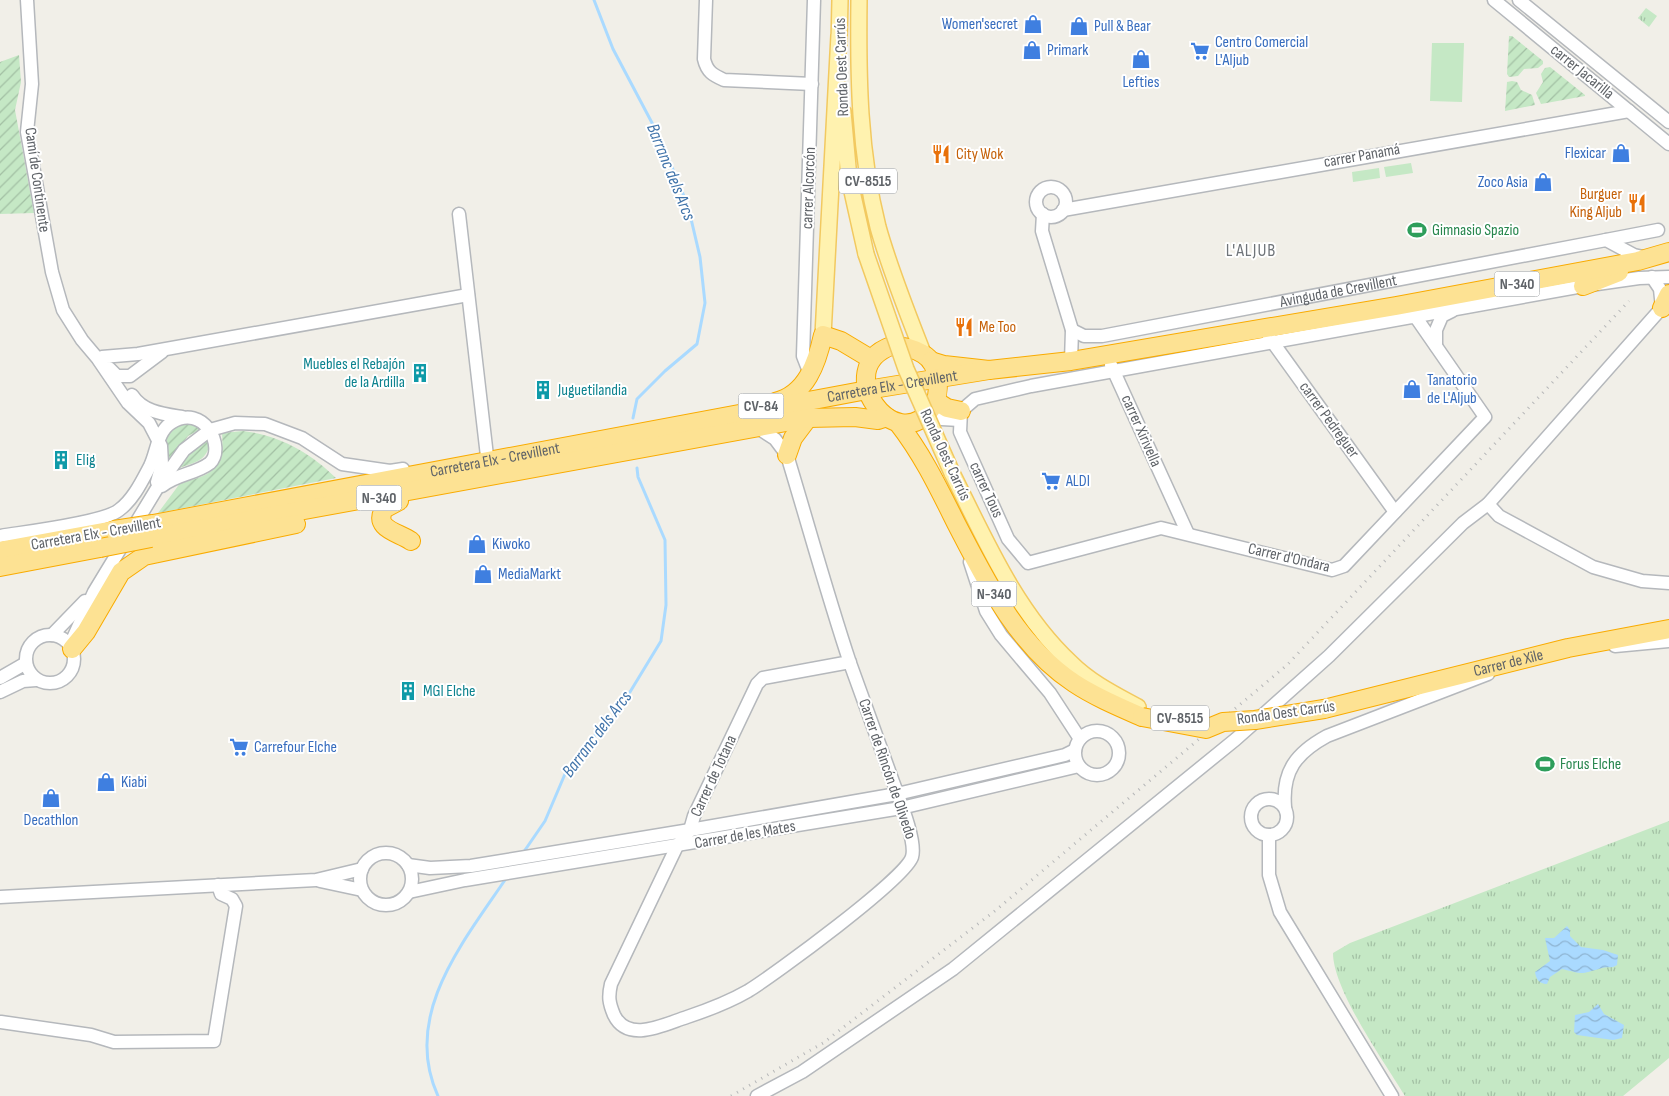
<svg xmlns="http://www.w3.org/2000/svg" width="1669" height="1096" font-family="'Sofia Sans Condensed',sans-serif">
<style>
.grass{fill:url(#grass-tufts)}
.garden{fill:url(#garden-furrows)}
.pitch{fill:#c5e8c5}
.water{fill:url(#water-waves)}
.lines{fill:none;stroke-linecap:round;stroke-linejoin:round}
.stream{stroke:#aadaff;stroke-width:3}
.minor-casing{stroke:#b5b8bc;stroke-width:15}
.major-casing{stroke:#f2c960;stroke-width:18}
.highway-casing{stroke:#f9ab00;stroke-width:20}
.minor{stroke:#fff;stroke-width:12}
.major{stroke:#fff2af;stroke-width:15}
.highway{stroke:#fde293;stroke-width:18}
.rail{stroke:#b6b7b8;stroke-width:3;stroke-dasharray:1 6;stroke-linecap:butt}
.major-bridge-casing{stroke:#f2c960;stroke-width:18;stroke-linecap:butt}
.highway-bridge-casing{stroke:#f9ab00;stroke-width:20;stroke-linecap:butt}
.major-bridge{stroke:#fff2af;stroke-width:15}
.highway-bridge{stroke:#fde293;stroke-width:18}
.labels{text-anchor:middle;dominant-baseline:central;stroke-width:4;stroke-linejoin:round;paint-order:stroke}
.shield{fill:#fff;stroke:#8f9295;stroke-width:1}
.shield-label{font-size:15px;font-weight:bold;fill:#5f6368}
.shop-label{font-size:16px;fill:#366cbe;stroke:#fff;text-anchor:start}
.street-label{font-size:16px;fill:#5f6368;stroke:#fff}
.food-label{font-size:16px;fill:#c56008;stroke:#fff;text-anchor:start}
.leisure-label{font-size:16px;fill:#27864d;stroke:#fff;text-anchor:start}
.culture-label{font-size:16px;fill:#0d838f;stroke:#fff;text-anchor:start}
.water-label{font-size:18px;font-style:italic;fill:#4174aa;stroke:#fff}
.neighbourhood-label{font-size:18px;letter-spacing:1px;fill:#70757a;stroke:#fff}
</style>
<defs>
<pattern id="grass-tufts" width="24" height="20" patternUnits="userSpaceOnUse" patternTransform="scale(1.25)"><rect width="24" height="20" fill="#c5e8c5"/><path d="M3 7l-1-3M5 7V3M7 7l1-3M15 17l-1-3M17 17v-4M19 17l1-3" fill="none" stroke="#a3c0a4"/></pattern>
<pattern id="garden-furrows" width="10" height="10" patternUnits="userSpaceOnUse" patternTransform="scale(1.25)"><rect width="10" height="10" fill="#c5e8c5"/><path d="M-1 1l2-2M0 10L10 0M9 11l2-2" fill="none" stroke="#a3c0a4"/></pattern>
<pattern id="water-waves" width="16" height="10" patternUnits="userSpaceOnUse" patternTransform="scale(1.25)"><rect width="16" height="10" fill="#aadaff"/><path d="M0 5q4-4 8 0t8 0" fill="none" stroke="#8eb4d2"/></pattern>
</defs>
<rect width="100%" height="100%" fill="#f1efe8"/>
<path class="grass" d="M1646,8L1657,16L1649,27L1638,18Z
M1669,821V1058L1623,1096H1405C1385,1063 1333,990 1333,953L1350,943Z"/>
<path class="garden" d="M1509,36H1512L1543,61V64L1538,68L1524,69L1518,76L1509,77L1507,74Z
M19,55L21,82L15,110L34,213L0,214V62Z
M1550,67L1585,95V96L1541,104L1536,93L1543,82L1541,74L1545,68Z
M1512,81L1517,82L1521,90L1532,95L1535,105L1505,111L1507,82Z
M189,422L203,428L188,436L167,463V434L177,425Z
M243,431C279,435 311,453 336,478L158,513L181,482C211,477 225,467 222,433Z
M207,437L210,443C206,463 193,462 177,469L184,456Z"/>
<path class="pitch" d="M1432,43H1464L1462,102L1430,101Z
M1411,163L1413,173L1386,177L1384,167Z
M1379,168L1380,178L1353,182L1352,172Z"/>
<path class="water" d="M1567,926L1570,930V936L1581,947L1603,950L1618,955L1617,965C1611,969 1607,966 1602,968C1579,975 1584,974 1562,969L1550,977L1547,984C1539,984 1536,979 1535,972L1550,961L1545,938H1554Z
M1598,1004L1604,1014L1624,1025L1622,1038L1613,1040L1577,1035L1574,1032L1575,1015L1589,1012Z"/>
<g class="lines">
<path class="stream" d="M594,0L613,49L660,138L688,206L700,257L705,303L697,344L665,371L637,399L633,418
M523,853L545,821L565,774L586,744L616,715L661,641L666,605L665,540L638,477L637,468
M438,1096C401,1015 464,941 507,877"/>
<g class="minor-casing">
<g id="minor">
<path d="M27,0L32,84L27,132L52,272L63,310L82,340L98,359L128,403L149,423L161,446L162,464L157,482"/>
<path d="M706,0L704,59C707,72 713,75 724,80L812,84"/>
<path d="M1494,0L1669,144"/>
<path d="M1519,0L1669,122"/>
<circle cx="1051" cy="202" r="15"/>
<path d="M1063,210L1629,111"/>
<path d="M459,214L487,456"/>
<path d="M1043,214L1042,231L1072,330L1071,361"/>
<path d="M1606,240L1658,230"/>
<path d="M1652,277L1660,289L1662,308"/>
<path d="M1667,302L1488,504L1499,516L1593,567L1642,581L1669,583"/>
<path d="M1415,316L1485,417L1344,566L1332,570L1161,528L1028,563L1008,539L960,432L961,411L975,399L1031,386L1583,286L1639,278L1669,277"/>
<path id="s1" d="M1072,330L1084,336H1102L1606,240L1634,255L1648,258"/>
<path d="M1269,337L1395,512"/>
<path d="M1436,346V330L1442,316L1452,311"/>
<path d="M102,357L138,354L468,295"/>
<path d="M1111,365L1188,534"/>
<path d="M109,368L117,376H130L162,352"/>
<path d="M810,374L803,356L814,0"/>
<path d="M132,395C143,412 163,414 182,417"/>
<path d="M923,418L960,420"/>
<path d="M758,428L775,439L787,455C808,524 827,594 850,663C864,701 878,740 892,779C898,796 917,841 912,857C905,879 774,975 748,991C729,1002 708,1010 687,1017C665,1024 628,1044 614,1015C609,1003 608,997 611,984L677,846L690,830L694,816L757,684L763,678L850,662"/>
<path d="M0,536C24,532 103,523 119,510C133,500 142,481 150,466C157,452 157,432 171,423C204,402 226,448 210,463C196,474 176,474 162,486"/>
<path d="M970,562L986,611L1001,635L1050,693L1080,739"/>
<circle cx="50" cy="659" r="24"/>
<path d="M52,635L85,601"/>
<path d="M70,645L94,592L159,485L184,450L210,430L235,423L265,424L302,438L342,464L390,471L403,469"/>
<path d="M1615,646L1669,641"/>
<path d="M0,678L26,663"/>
<path d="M0,692L23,681L36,680"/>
<circle cx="1097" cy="753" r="22"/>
<circle cx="1269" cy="817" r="18"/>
<path d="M1285,807C1282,771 1296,753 1327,736L1488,674"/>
<path d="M1269,835V875L1280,912L1392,1096"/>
<circle cx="386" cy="879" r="26"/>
<path d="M408,865L430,868L471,866L690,830L897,794L1065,755L1075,750"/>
<path d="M320,881L362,890"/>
<path d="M409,892L465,880L901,808L1079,766"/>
<path d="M0,897L316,880L362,869"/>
<path d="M1,1022L91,1035L114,1042L214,1041L236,906L232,899L221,894L218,885"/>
<path d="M757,1096L802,1072L953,969L1236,739L1329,656L1463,523L1488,504"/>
</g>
</g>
<g class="major-casing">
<path id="major" d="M859,0C858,77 859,152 878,227C890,270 907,312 923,353
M839,44L840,0
M843,112L849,178L866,254
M823,335L839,35
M952,473C985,539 1016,612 1071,663C1090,682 1114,694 1138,707"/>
</g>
<g class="highway-casing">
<g id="highway">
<path d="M1583,286L1619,272"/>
<path d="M1662,308L1669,294"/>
<path d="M891,346C902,346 913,348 923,354C940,364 942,395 931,409C895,458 830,369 891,346Z"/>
<path d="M931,361L944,365L989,370L1071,361L1396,306L1638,261L1669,252"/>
<path d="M936,401L947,408L961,411"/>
<path d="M775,402C806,395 817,363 823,335L841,341L871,359"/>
<path d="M898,423C923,455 939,489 957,525C987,583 1018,646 1074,683C1095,697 1119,707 1142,717"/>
<path d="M787,455L793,438L808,418"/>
<path d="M399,501L384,509C373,529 398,532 411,541"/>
<path id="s2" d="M153,524L867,390L989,370"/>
<path d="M151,538L808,418L855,417L878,420L887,417"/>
<path d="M0,551L114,530"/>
<path d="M0,567L100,548"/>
<path d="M72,649L86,632L121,572L144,556L296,524"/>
<path id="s3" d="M1324,709L1568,648L1669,629"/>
</g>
</g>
<use href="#minor" class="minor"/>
<use href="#major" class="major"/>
<use href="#highway" class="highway"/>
<path class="rail" d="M731,1096L823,1043L996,910L1287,665L1629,301"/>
<g class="major-bridge-casing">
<path id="major-bridge" d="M866,254L906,369L952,473"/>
</g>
<g class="highway-bridge-casing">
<path id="highway-bridge" d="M114,530L153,524
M100,548L151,538
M1142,717L1206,729L1223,722L1255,720L1324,709"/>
</g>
<use href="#major-bridge" class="major-bridge"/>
<use href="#highway-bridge" class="highway-bridge"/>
</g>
<defs>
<g id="shop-bare" transform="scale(1.5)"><path d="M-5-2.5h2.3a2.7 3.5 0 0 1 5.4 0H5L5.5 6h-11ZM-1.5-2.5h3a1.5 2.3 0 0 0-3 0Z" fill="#3f7fe0" stroke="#fff" stroke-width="2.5" paint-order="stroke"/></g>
<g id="supermarket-bare" transform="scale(1.5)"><path d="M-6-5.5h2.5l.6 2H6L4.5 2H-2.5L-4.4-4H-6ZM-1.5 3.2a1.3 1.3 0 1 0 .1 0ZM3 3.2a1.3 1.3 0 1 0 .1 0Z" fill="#3f7fe0" stroke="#fff" stroke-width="2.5" paint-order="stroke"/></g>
<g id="restaurant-bare" transform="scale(1.5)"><path d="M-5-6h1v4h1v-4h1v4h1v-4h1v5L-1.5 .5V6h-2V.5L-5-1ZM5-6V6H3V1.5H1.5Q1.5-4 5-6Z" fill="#e8710a" stroke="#fff" stroke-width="2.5" paint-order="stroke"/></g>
<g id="stadium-bare" transform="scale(1.5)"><path d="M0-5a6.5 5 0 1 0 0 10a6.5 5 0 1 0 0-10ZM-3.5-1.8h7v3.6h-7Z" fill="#2e9e5b" stroke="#fff" stroke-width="2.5" paint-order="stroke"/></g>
<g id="building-bare" transform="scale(1.5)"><path d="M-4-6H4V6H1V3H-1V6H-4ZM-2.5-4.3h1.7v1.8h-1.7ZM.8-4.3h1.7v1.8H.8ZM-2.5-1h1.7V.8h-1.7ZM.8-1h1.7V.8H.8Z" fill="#0f9aa8" stroke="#fff" stroke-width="2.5" paint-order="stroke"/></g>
</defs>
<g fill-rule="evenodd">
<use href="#shop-bare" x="1033" y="24"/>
<use href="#shop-bare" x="1079" y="26"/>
<use href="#shop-bare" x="1032" y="50"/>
<use href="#supermarket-bare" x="1200" y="51"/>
<use href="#shop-bare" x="1141" y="59"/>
<use href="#shop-bare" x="1621" y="153"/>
<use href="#restaurant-bare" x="941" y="154"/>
<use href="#shop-bare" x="1543" y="182"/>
<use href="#restaurant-bare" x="1637" y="203"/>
<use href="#stadium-bare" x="1417" y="230"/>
<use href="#restaurant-bare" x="964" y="327"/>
<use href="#building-bare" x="420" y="373"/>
<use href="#shop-bare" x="1412" y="389"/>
<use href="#building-bare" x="543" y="390"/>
<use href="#building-bare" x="61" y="460"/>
<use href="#supermarket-bare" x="1051" y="481"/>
<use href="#shop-bare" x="477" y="544"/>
<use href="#shop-bare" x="483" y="574"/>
<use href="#building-bare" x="408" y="691"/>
<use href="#supermarket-bare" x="239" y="747"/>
<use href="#stadium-bare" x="1545" y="764"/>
<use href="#shop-bare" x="106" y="782"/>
<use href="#shop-bare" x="51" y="798"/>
</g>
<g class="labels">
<g class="shield">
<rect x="839" y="168.5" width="58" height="25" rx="4"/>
<rect x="1494.5" y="271.5" width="45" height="25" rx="4"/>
<rect x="738.5" y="393.5" width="45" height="25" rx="4"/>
<rect x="356.5" y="485.5" width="45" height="25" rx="4"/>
<rect x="971.5" y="581.5" width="45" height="25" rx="4"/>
<rect x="1151" y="705.5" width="58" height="25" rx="4"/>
</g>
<g class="shield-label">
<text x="868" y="181">CV-8515</text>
<text x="1517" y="284">N-340</text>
<text x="761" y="406">CV-84</text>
<text x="379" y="498">N-340</text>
<text x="994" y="594">N-340</text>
<text x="1180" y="718">CV-8515</text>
</g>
<g class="shop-label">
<text x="1018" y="24" text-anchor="end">Women'secret</text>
<text x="1094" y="26">Pull &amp; Bear</text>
<text x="1215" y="42">Centro Comercial<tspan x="1215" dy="18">L'Aljub</tspan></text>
<text x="1047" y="50">Primark</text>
<text x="1141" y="82" text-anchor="middle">Lefties</text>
<text x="1606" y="153" text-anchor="end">Flexicar</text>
<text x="1528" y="182" text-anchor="end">Zoco Asia</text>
<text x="1427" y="380">Tanatorio<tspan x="1427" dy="18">de L'Aljub</tspan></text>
<text x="1066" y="481">ALDI</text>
<text x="492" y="544">Kiwoko</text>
<text x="498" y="574">MediaMarkt</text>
<text x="254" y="747">Carrefour Elche</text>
<text x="121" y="782">Kiabi</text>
<text x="51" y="820" text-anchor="middle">Decathlon</text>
</g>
<g class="street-label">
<text transform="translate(842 67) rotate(-92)">Ronda Oest Carrús</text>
<text transform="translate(1582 72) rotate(39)">carrer Jacarilla</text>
<text transform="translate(1362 156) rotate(-10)">carrer Panamá</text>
<text transform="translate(37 180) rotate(82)">Camí de Continente</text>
<text transform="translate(809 188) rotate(-88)">carrer Alcorcón</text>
<text stroke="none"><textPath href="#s1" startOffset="272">Avinguda de Crevillent</textPath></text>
<text stroke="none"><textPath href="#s2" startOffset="752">Carretera Elx - Crevillent</textPath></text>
<text transform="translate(1329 420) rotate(54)">carrer Pedreguer</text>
<text transform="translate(1141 431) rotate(66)">carrer Xirivella</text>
<text transform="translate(945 455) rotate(65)">Ronda Oest Carrús</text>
<text stroke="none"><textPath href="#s2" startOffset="348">Carretera Elx - Crevillent</textPath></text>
<text transform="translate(986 490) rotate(65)">carrer Tous</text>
<text transform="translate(96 534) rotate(-10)">Carretera Elx - Crevillent</text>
<text transform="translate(1289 558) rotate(13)">Carrer d'Ondara</text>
<text stroke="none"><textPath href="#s3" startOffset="190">Carrer de Xile</textPath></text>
<text transform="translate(1286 713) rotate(-8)">Ronda Oest Carrús</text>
<text transform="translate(887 769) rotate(71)">Carrer de Rincón de Olivedo</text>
<text transform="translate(714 776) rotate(-65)">Carrer de Totana</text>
<text transform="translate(745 835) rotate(-10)">Carrer de les Mates</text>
</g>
<g class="food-label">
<text x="956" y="154">City Wok</text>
<text x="1622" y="194" text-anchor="end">Burguer<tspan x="1622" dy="18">King Aljub</tspan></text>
<text x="979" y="327">Me Too</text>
</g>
<g class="leisure-label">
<text x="1432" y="230">Gimnasio Spazio</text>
<text x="1560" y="764">Forus Elche</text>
</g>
<g class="culture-label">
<text x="405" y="364" text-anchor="end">Muebles el Rebajón<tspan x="405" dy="18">de la Ardilla</tspan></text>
<text x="558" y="390">Juguetilandia</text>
<text x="76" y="460">Elig</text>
<text x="423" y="691">MGI Elche</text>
</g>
<g class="water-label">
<text transform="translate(671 172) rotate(68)">Barranc dels Arcs</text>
<text transform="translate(597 734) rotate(-53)">Barranc dels Arcs</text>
</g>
<g class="neighbourhood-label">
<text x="1251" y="250">L'ALJUB</text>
</g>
</g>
</svg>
